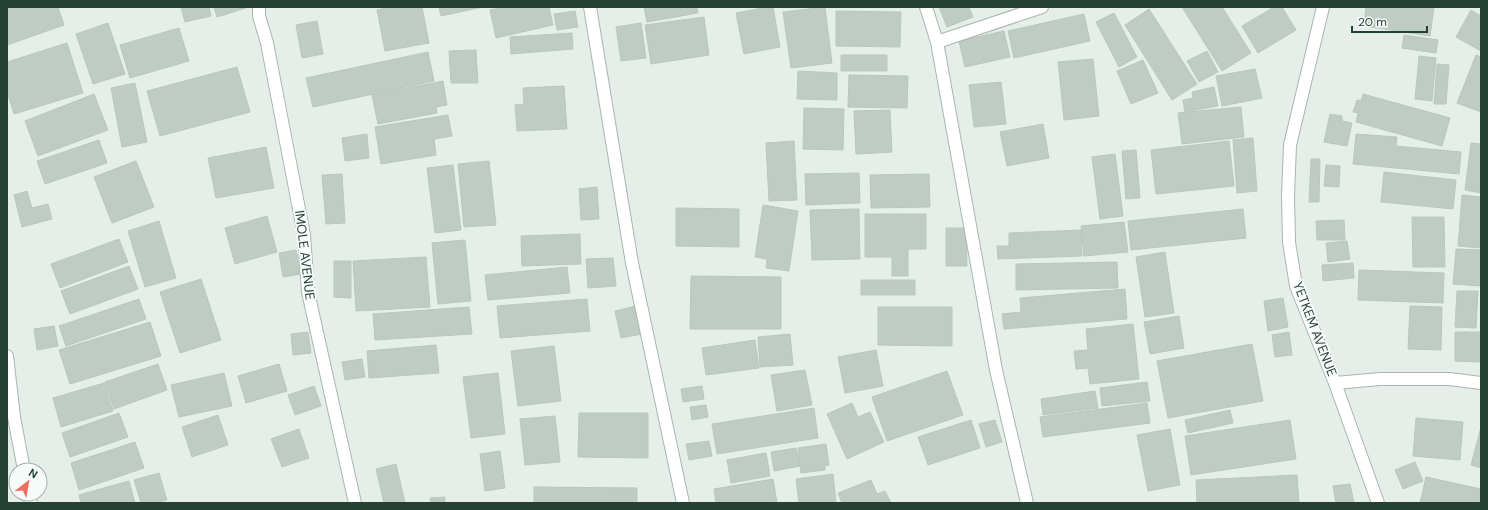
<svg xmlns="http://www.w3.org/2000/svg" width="1488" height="510" font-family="'DM Sans',sans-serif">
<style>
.building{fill:#beccc4;stroke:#b8c8bf}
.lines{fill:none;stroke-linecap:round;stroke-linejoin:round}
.minor-casing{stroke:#a8b6af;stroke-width:14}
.tertiary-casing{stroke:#a8b6af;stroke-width:14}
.minor{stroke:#fff;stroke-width:12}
.tertiary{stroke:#fff;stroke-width:12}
.labels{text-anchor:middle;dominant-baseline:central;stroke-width:4;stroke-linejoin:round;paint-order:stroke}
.street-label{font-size:13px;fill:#254034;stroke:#f6faf8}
</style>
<rect width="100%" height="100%" fill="#e6eee9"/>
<path class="building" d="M14,7H58L64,25L7,45V9Z
M181,7H209L211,16L185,22Z
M214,7H246V8L217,17Z
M391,7H422L429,43L385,51L377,10Z
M439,7H483L441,16Z
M505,7H549L553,25L496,38L490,10Z
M644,7H697L698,13L647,22Z
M768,7H773L780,47L744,54L736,13Z
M825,7L832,63L791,68L783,12Z
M939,7H969L973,17L947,27Z
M1182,7H1222L1251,53L1222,71Z
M1274,7H1282L1296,30L1258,53L1242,26Z
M1366,7H1434L1430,36L1364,26Z
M1149,9L1197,84L1172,100L1125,25Z
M1471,10L1481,16V51L1456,37Z
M575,11L578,27L557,30L554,14Z
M836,11L901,12L900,47L836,46Z
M1114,13L1137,57L1119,67L1096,22Z
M1084,14L1090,41L1014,58L1008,31Z
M704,17L709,55L651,64L645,25Z
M317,21L323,54L302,58L296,25Z
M108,23L125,74L93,84L76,34Z
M641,23L646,58L621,61L616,27Z
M179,28L189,61L130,78L120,45Z
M1004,31L1010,57L965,67L959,41Z
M572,33L573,49L511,54L510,37Z
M1404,35L1438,40L1436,53L1402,48Z
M67,43L83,93L14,114L7,91V62Z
M476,50L478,83H451L449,51Z
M1207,51L1218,72L1199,82L1187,61Z
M428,52L434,81L313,107L306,78Z
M841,55H887V71H841Z
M1476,55L1481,57V112L1457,103Z
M1419,56L1436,58L1432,101L1415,99Z
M1093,59L1099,116L1064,120L1058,62Z
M1143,60L1158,93L1131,104L1117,71Z
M1437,64L1449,65L1446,104H1434Z
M237,67L250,112L160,136L147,91Z
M1255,69L1262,98L1222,106L1216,76Z
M798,71L837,73V100L797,99Z
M849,75L908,76L907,108L848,107Z
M443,81L447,105L436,107L437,113L378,124L372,95Z
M1001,82L1006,124L974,127L969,85Z
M135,83L147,142L122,147L111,88Z
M564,86L567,129L517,131L515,105L524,104L523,88Z
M1214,87L1218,106L1185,112L1183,100L1193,98L1192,92Z
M94,94L108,130L38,156L25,121Z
M1363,94L1450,118L1442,146L1356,122L1358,113L1353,112L1357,100L1361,101Z
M1241,107L1244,137L1182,144L1178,113Z
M804,108L844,109L843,150L803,149Z
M890,110L892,152L856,154L854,111Z
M1330,114L1342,116V121L1352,123L1347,146L1324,142Z
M448,115L452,136L434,139L436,155L381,164L375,127Z
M1043,124L1049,158L1007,166L1000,132Z
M367,134L369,158L345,161L342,138Z
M1356,134L1397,137L1396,146L1461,152L1459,174L1353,164Z
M1253,138L1257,191L1237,193L1233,140Z
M99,140L107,163L45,184L37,161Z
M794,141L797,200L769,201L766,143Z
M1229,141L1234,186L1156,194L1151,150Z
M1471,143L1481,144V193L1465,190Z
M266,147L274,188L216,198L208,158Z
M1136,150L1140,198L1126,199L1122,151Z
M1115,154L1123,216L1100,219L1092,157Z
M1311,159H1320L1319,202H1309Z
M136,161L154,207L112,223L94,177Z
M489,161L496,225L464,227L458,164Z
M453,165L461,230L435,233L427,168Z
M1326,165L1340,166L1339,187L1324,186Z
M1384,172L1456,180L1453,209L1381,202Z
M859,173L860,203L806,205L805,174Z
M342,174L345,223L326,224L322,175Z
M929,174L930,207L871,208L870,175Z
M597,187L599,219L581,220L579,189Z
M27,191L32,208L48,204L52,219L22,227L14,195Z
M1462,195L1481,197V248L1458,246Z
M763,205L798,211L789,271L766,268L767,259L755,257Z
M676,208L739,209V247L676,246Z
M859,209L860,259L812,260L810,210Z
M1243,209L1246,238L1131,250L1128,221Z
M865,214H926V249H908V276H892V257H865Z
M267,216L277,252L235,264L225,228Z
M1412,217H1444L1445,267H1413Z
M1344,220L1345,240H1317L1316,221Z
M159,221L176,278L145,287L128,231Z
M1124,222L1128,252L1084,256L1081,226Z
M946,228H966L967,266H946Z
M1081,230L1082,256L998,259L997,246H1009V233Z
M580,234L581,264L522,266L521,236Z
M119,239L128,262L60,288L51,264Z
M465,240L471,301L438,304L432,243Z
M1347,241L1350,259L1328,262L1326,243Z
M1456,249L1481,250V286L1453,284Z
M296,250L301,274L283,277L279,253Z
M1165,252L1174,313L1145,317L1136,257Z
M426,257L430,307L356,311L353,261Z
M613,258L616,286L588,288L586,259Z
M334,261H351V298L334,297Z
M1117,262L1118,288L1016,290V264Z
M1353,263L1354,278L1323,281L1322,265Z
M129,266L138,289L70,314L61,291Z
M567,267L570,293L488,300L485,275Z
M1359,270L1444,273L1443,303L1358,300Z
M691,276L781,277V329H690Z
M201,279L221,340L180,353L160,292Z
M861,280H915V295H861Z
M1125,289L1127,319L1004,329L1002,314L1021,312L1020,298Z
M1457,291H1478L1476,328L1455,327Z
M1283,298L1288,327L1268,331L1264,301Z
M139,299L146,319L66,346L59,326Z
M587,299L590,331L500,338L497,306Z
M636,306L642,334L621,338L615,311Z
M1410,306L1442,307L1441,350L1408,349Z
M469,307L472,334L375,340L373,314Z
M878,307H952V346L878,345Z
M1179,316L1184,348L1150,354L1144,322Z
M150,322L161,356L70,384L59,350Z
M1133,324L1139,379L1090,384L1088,368L1076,369L1074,351L1088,350L1086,329Z
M54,326L58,346L37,350L34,329Z
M308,332L311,353L293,355L291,334Z
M1289,332L1292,355L1275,357L1272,335Z
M1455,332H1481V362L1455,361Z
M790,334L793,365L760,367L758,337Z
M755,340L759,368L706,375L702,348Z
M1252,344L1263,401L1168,418L1157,361Z
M436,345L439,373L369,378L367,351Z
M554,346L561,401L518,406L511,351Z
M876,350L883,386L845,393L838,357Z
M362,359L365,377L345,380L342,362Z
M158,364L167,390L114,409L105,382Z
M279,364L287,391L246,403L238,376Z
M805,370L812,405L777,411L771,375Z
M947,371L963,415L887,441L872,397Z
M224,373L232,406L179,417L171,385Z
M498,373L505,434L471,438L463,377Z
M1147,382L1150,401L1102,406L1100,388Z
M104,383L113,411L61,427L53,398Z
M314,386L321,406L295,415L288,395Z
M702,386L704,399L683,402L681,389Z
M1095,391L1098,408L1043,415L1041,399Z
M852,403L858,417L870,412L884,442L847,459L827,414Z
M1147,403L1150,423L1043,437L1040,417Z
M706,405L708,417L692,420L690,407Z
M814,408L818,438L717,454L712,424Z
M1230,410L1233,423L1188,433L1185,420Z
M119,413L128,437L70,457L62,433Z
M579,413H648V458L578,457Z
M218,415L228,445L192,457L182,427Z
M555,416L560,462L525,465L520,419Z
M1416,418L1463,422L1460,460L1413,456Z
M971,420L980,448L928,465L918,437Z
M995,420L1002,442L986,447L979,424Z
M1290,420L1296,459L1191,475L1185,436Z
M1481,427V468L1471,465Z
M299,429L309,458L282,467L271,439Z
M1170,429L1180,485L1148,491L1137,435Z
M709,441L712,456L689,460L686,444Z
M135,442L144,468L79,490L71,463Z
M826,444L829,465L825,466V470L801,473L798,448Z
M796,448L800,466L774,471L771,452Z
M500,451L505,488L485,491L480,454Z
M766,453L770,476L731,483L727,460Z
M1415,462L1423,481L1403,489L1395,470Z
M396,464L405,503H384L376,469Z
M159,473L167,500L154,503H141L134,480Z
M833,474L836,503H799L796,479Z
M1297,475L1299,503H1197L1196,480Z
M1426,477L1481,489L1479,503H1420Z
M773,479L777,503H716L714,489Z
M871,480L877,494L885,491L891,503H842L838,493Z
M129,481L135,503H81L79,495Z
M1350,484L1354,503H1336L1333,486Z
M534,487L637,488V503H534Z
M445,497V503H431L430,498Z"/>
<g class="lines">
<g class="minor-casing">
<path id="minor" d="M259,7V16L267,43L304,235L308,292L355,503
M590,7L632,263L683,503
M926,7L937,42L996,370L1027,503
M937,42L1042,7
M7,356L14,417L24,470
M1335,383L1380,379H1449L1481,383
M29,494L31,503"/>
</g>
<g class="tertiary-casing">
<path id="tertiary" d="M1323,7L1290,145L1288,196L1289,242L1296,286L1335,383L1378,503"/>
</g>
<use href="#minor" class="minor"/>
<use href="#tertiary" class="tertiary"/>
</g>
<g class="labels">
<g class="street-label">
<text transform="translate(305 255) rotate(83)">IMOLE AVENUE</text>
<text transform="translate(1315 329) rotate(69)">YETKEM AVENUE</text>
</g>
</g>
<rect width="1488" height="510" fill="none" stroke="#254034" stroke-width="16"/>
<g transform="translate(28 482) rotate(31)"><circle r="19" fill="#f6faf8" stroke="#a2b0aa"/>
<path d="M0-3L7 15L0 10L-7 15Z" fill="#ef6e63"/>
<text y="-6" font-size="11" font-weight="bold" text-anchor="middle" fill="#254034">N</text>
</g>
<path d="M1352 26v6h75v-6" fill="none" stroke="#254034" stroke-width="2"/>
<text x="1358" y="26" font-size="12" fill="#254034" stroke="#f6faf8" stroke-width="3" paint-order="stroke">20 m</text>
</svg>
